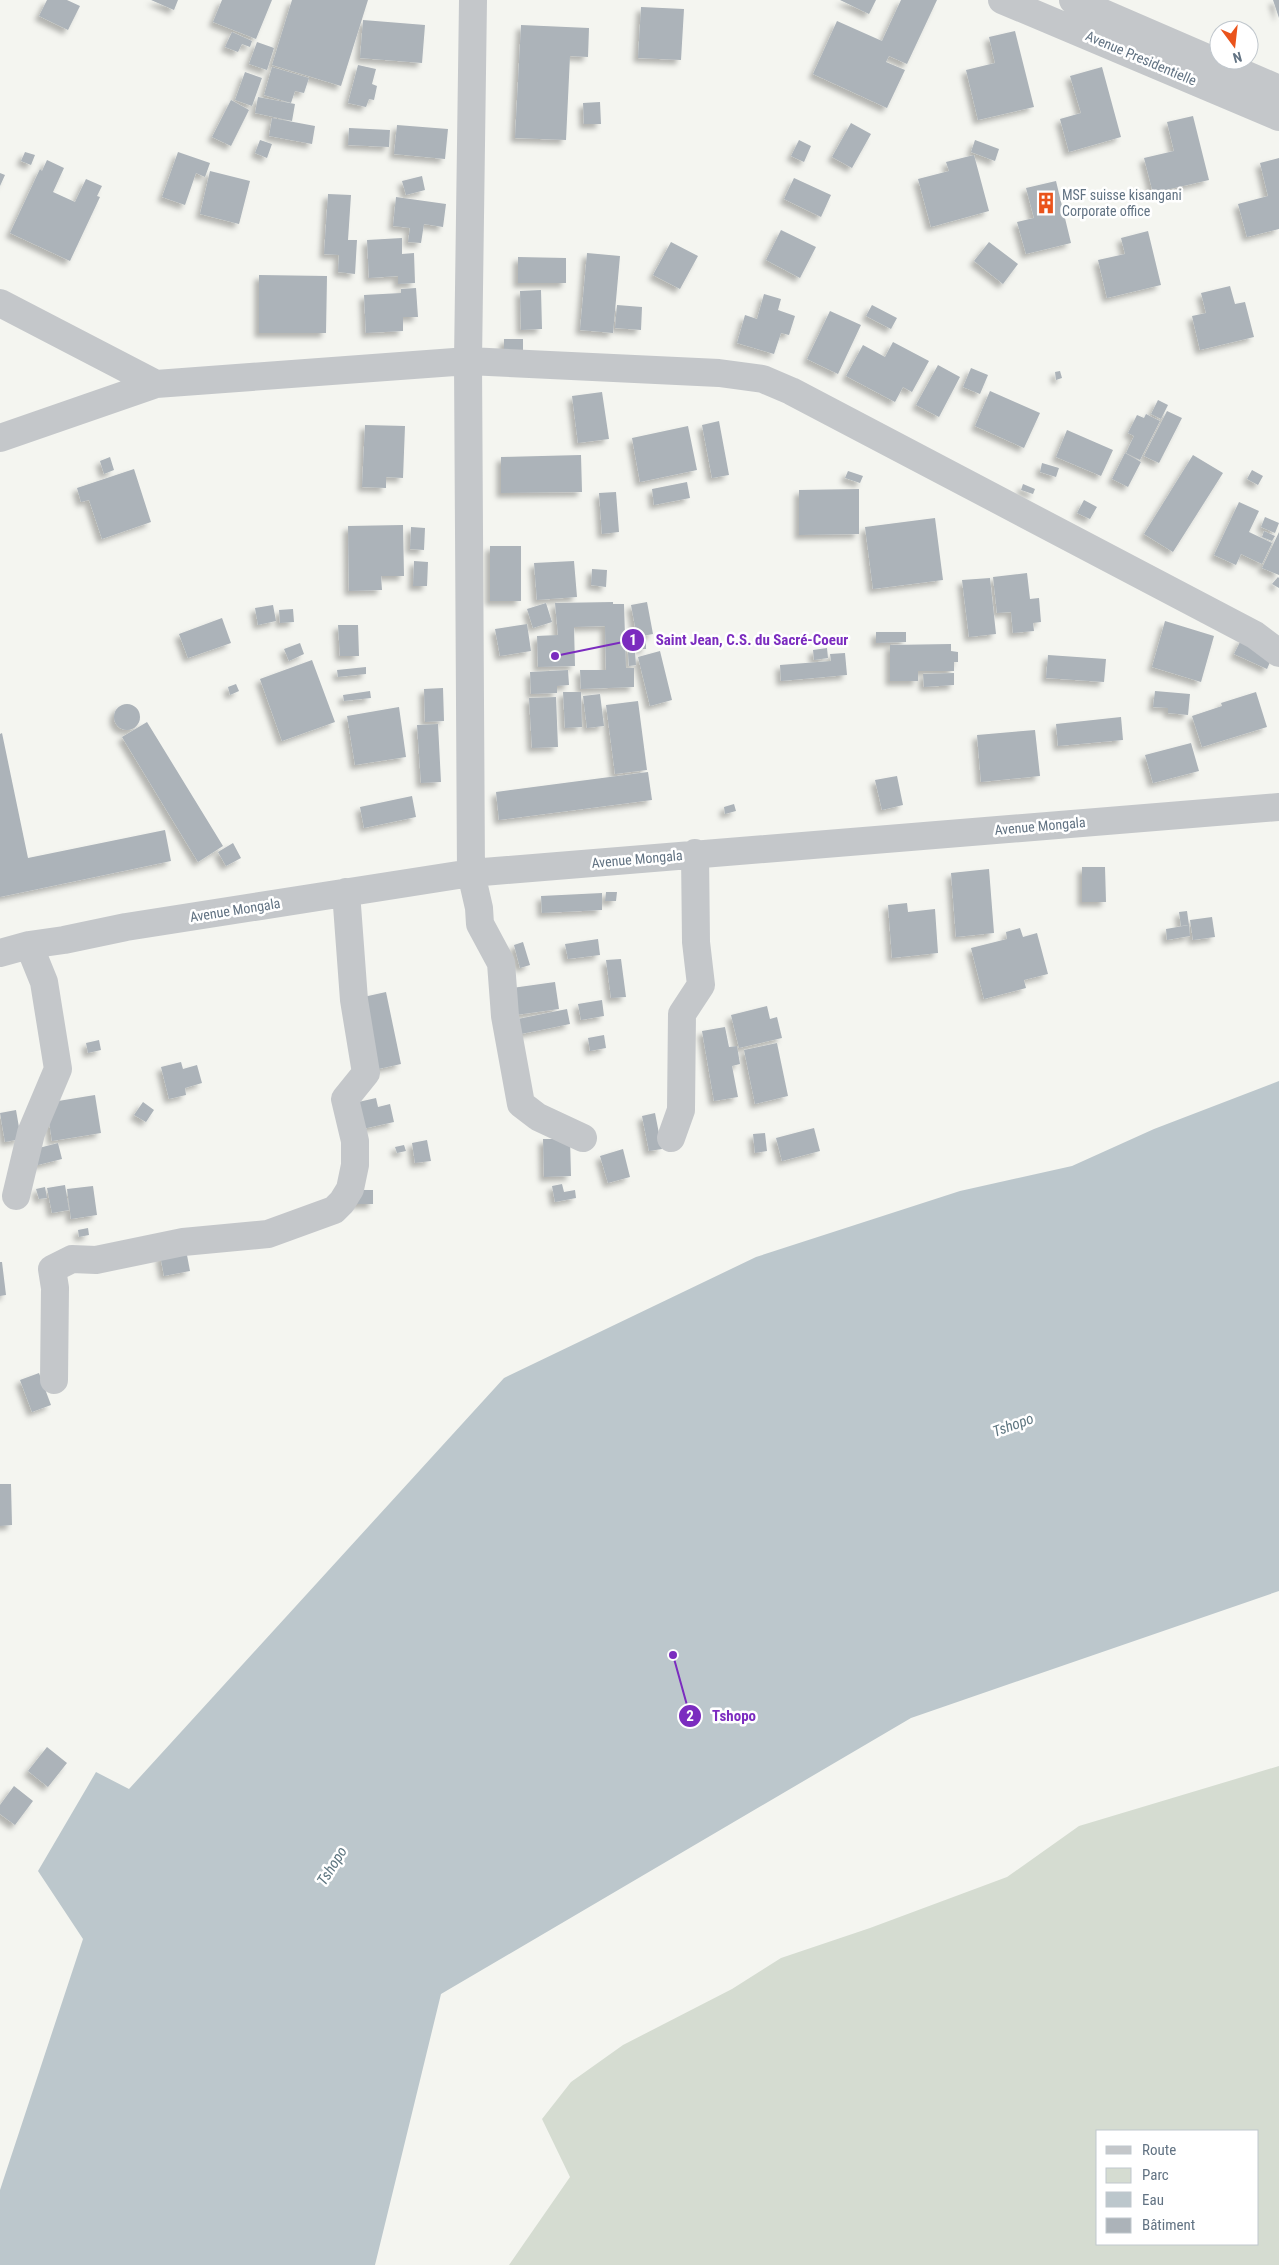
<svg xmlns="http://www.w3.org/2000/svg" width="1279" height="2265" font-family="'Roboto Condensed',sans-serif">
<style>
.green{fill:#d5dcd1;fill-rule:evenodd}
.water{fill:#bcc7cc}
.building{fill:#acb3b9;filter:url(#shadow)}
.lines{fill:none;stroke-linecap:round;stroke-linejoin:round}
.minor{stroke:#c4c7ca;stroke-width:28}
.labels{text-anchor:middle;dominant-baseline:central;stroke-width:5;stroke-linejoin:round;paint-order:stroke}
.street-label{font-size:14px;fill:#627383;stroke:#fff}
.poi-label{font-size:14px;fill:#627383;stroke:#fff;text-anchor:start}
.water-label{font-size:15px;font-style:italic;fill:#5e7680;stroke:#fff}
.leader{fill:none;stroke:#7b2cbf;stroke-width:2}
.callout-dot{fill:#7b2cbf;stroke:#fff;stroke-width:2}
.mark-label{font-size:15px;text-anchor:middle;font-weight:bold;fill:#fff}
.callout-label{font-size:15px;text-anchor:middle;font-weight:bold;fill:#7b2cbf;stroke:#fff;stroke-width:5;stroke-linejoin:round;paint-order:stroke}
</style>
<defs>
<filter id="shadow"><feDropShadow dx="-4.5" dy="4.5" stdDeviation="2.5" flood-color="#0004"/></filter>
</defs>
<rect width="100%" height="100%" fill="#f4f5f0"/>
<path class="green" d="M1279,1766V2265H509L570,2177L542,2119L571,2082L623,2045L732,1989L781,1958L870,1928L1007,1877L1079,1826ZM1098,2131H1258V2244H1098Z"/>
<path class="water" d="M1279,1081V1591L911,1718L441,1994L375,2265H0V2190L83,1939L38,1871L96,1772L129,1789L504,1378L756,1257L960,1191L1072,1166L1154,1129Z"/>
<path class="building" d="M47,0H67L80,6L68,30L39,16Z
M151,0H178L174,10Z
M222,0H272L256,39L213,22Z
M292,0H368L341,86L272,65Z
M840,0H876L869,14Z
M901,0H937L907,64L889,56L886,62L905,70L887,108L813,74L837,21L882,41Z
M1273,0H1279V18Z
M641,7L684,9L681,60L638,58Z
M363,20L425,25L422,63L360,58Z
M521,25L589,28L588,57L570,56L566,140L515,138Z
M1015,31L1034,107L978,120L966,70L995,63L989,37Z
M232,32L252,41L250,47L242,44L238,52L225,47Z
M257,42L274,48L267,70L249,64Z
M358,65L376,69L372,84L377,86L374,100L369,99L366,107L348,103Z
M272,67L309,78L304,93L295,91L291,103L264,95Z
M1102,67L1121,137L1069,152L1060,119L1081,113L1070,76Z
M245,72L262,78L252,106L235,100Z
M258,97L295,104L292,121L255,113Z
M231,100L249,110L231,146L212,137Z
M600,102L601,124H584L583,103Z
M1193,116L1209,180L1153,193L1144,158L1174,151L1167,122Z
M272,118L315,126L312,144L269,136Z
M851,123L871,134L852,168L832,157Z
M397,125L448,129L445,159L394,154Z
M349,128L390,130L389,147L348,145Z
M260,140L272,144L267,158L255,153Z
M799,140L811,146L804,162L791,156Z
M975,140L999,149L995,161L971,152Z
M25,152L35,155L31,165L21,161Z
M178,152L210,163L205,177L196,173L185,205L162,197Z
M974,155L989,211L931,227L918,179L949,171L946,162Z
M1279,158V229L1247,237L1238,204L1268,196L1260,163Z
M47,160L64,168L53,192L75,202L86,179L102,186L97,196L100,197L70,261L10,233L40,169L42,171Z
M210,171L250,181L239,224L200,214Z
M0,173L5,175L0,186Z
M422,176L425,190L406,195L402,181Z
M794,178L831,195L821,217L784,199Z
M1056,181L1071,243L1026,254L1017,222L1034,218L1026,188Z
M328,194L351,195L348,240H357L355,274L338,272L339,255L324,254Z
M396,197L446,204L443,227L424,224L421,243L408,242L410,228L393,226Z
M781,230L816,247L800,278L766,260Z
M1148,231L1161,285L1107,298L1098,260L1125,254L1121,238Z
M402,238V254L414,253L415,283L398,284V276L369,278L367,240Z
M671,242L698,256L680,289L653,275Z
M989,242L1018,264L1003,284L974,261Z
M587,253L620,256L613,333L580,330Z
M518,257L566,258V283H518Z
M259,275L327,276L326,333H259Z
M1230,286L1235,304L1245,302L1254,337L1200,350L1192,316L1206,313L1201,293Z
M416,288L418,317H403V331L366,333L364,295L401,293V289Z
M541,290L542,329L521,330L520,291Z
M764,294L781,299L778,310L795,316L789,335L781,333L774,354L737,343L745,315L757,319Z
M617,305L642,307L641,330L615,328Z
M872,305L897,318L891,329L866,316Z
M830,311L861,325L838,374L807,359Z
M504,339H523V357H504Z
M893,342L929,361L912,392L903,387L895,402L846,376L863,345L885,357Z
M938,365L960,377L939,417L916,405Z
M971,368L988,375L980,394L963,387Z
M1060,371L1062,378L1056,380L1055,372Z
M990,391L1040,413L1024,448L975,426Z
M602,392L609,439L578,443L572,396Z
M1158,400L1168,405L1161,419L1151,414Z
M1167,411L1182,418L1159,463L1144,456Z
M1146,414L1160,421L1140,460L1126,453L1134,436L1128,433L1137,415L1144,418Z
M719,421L729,475L712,478L702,425Z
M365,425L405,426L403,478L386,477V488L362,487Z
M688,426L697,470L640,482L632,438Z
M1067,430L1113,450L1101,476L1056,457Z
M1125,453L1141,462L1128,487L1112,479Z
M581,455L582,492L501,493V457Z
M1193,455L1223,473L1173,552L1144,534Z
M110,457L114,470L104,474L100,461Z
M1042,463L1059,468L1056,477L1040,472Z
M134,469L151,522L102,539L89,500L81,502L77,488Z
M1252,470L1263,476L1258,485L1247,479Z
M848,471L863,476L860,483L845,478Z
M687,482L690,498L654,505L652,489Z
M1023,484L1035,489L1033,494L1021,490Z
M859,489V534L799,535V490Z
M616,492L619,532L602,534L599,493Z
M1084,500L1097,507L1090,519L1077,513Z
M1239,502L1259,511L1249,532L1272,543L1262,564L1241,554L1236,565L1214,555Z
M1265,517L1279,523L1275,533L1261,527Z
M935,518L943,580L873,589L865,527Z
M403,525L404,576H381L382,590L349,591L348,526Z
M411,527L425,528L424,550L410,549Z
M1264,531L1275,536L1272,541L1262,537Z
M1279,532V575L1262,568Z
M490,546H521V601H490Z
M414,561L428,562L427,586H413Z
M574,561L577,597L537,600L534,563Z
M592,569L607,570L606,587L591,585Z
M1027,573L1030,599L1039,598L1041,622L1033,623L1034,631L1013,633L1011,612L997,613L993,577Z
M1278,577L1279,578V588L1272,584Z
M990,578L996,634L969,637L962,580Z
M613,602V604H624L626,668H634V687L581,689L580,670H606L605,626L574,627L575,666L538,667L537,636L558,635L555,603Z
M647,602L653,634L637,637L631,605Z
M546,603L552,622L533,628L527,609Z
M273,605L276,621L258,625L255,608Z
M293,609L294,622L280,623L279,610Z
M222,618L231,643L188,658L179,634Z
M1165,621L1214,636L1201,682L1152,667Z
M527,624L531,651L500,656L495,629Z
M338,625H358L359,656H340Z
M876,632H906V642L876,643Z
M646,637V649H639L638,638Z
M1242,638L1274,653L1267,669L1234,654Z
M634,640L636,665L629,666L627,641Z
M300,643L304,654L289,661L284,649Z
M951,644V651L958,652V662H954V671H918V681H890V645Z
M827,648L828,658L814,660L813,650Z
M660,651L672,700L650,706L638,657Z
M845,653L847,675L781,681L780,665L831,661L830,654Z
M1048,655L1106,659L1104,682L1046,678Z
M312,660L335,722L282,741L260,679Z
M366,667V674L338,677L337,670Z
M568,670L569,685L557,686V693L531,694L530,672Z
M954,673V685L924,687L923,674Z
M236,684L239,691L230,695L228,687Z
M443,688L444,721L425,722L424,689Z
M370,691L371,698L344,701L343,695Z
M1155,691L1190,694L1188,715L1168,713V708L1153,707Z
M563,692H581L582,727L565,728Z
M1256,692L1267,727L1202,747L1192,716L1222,706L1221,703Z
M600,694L604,726L587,728L583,696Z
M556,697L558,747L532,748L529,698Z
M638,701L647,770L615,774L606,705Z
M114 717a13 13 0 1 1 26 0a13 13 0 1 1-26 0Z
M399,707L406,757L355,765L347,716Z
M1121,717L1123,740L1058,746L1056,724Z
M147,722L223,846L198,862L122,737Z
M438,724L441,782L421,783L417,725Z
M1035,730L1040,776L981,782L977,735Z
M2,733L28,858L165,830L171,861L0,897V734Z
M1191,743L1199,771L1153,783L1145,755Z
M648,772L652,800L499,820L496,792Z
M897,776L903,805L882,810L875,780Z
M412,796L416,817L364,828L360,807Z
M734,804L736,811L725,814L724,807Z
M233,843L241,858L226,866L218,852Z
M1082,867H1105L1106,902H1082Z
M989,869L994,933L956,937L951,873Z
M606,892H617L616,901H605Z
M602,893V910L542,913L541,896Z
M907,903L908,912L935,909L938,953L892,958L888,905Z
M1187,911L1189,925L1181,926L1179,912Z
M1212,917L1215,937L1193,940L1190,920Z
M1189,925L1190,936L1167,940L1166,929Z
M1020,928L1023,937L1037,933L1048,974L1024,980L1026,988L984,999L971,948L1007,939L1006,932Z
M598,939L600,955L568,959L565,944Z
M523,942L530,965L520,968L514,945Z
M621,959L626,997L611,998L606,960Z
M555,982L559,1009L516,1015L512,988Z
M386,992L401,1064L374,1070L359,998Z
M602,1000L604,1016L581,1020L578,1004Z
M767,1006L770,1019L777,1017L782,1038L739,1048L731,1015Z
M567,1009L570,1024L516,1035L513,1020Z
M725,1027L729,1047L737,1046L740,1064L732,1066L738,1097L714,1101L702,1031Z
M604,1035L606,1048L590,1051L588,1038Z
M99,1040L101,1050L88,1053L86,1043Z
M777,1043L788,1096L755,1104L744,1050Z
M181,1062L183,1069L197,1065L202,1083L185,1088L186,1095L169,1099L161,1067Z
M95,1095L101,1133L52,1141L46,1103Z
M376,1098L378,1107L390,1104L394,1122L358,1130L354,1103Z
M143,1102L154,1110L146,1122L134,1115Z
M16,1110L21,1139L5,1142L0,1113Z
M655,1113L662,1149L649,1151L642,1116Z
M814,1128L820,1151L782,1161L776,1138Z
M765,1133L767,1151L755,1153L753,1134Z
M543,1139H570L571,1176L544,1177Z
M427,1140L431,1161L415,1163L412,1143Z
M58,1143L62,1159L38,1165L35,1149Z
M404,1145L406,1151L397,1153L395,1147Z
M623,1149L630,1177L608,1183L600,1156Z
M562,1184L564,1192L575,1190L576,1198L555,1202L552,1186Z
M65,1185L69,1210L52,1213L47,1188Z
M93,1186L97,1215L71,1219L67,1189Z
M45,1187L47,1198L39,1199L36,1189Z
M355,1190H373V1204H355Z
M88,1228L89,1235L79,1237L78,1230Z
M186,1250L190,1271L164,1276L160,1255Z
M0,1262H2L6,1295L0,1296Z
M39,1373L51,1405L32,1412L20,1380Z
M0,1484H11L12,1525L0,1526Z
M47,1747L67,1763L48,1787L28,1771Z
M14,1786L33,1801L15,1825L0,1814V1805Z"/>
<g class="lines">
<path class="minor" d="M473,0L468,361L471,873L479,908L480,924L501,963L505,1016L521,1104L538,1117L583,1138
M1002,0L1279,117
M1073,0L1279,89
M0,303L156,384
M0,438L156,384L468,361L719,373L763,379L791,391L1255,635L1279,653
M0,953L29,945L64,940L126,927L471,873L1279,807
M671,1138L681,1110L682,1014L701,985L696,942L695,853
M16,1196L31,1133L58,1069L44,982L29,945
M54,1380L55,1288L52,1269L72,1259L96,1260L183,1242L268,1234L334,1210L342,1202L350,1189L355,1165V1141L345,1099L366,1073L354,1000L346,892"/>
</g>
<defs>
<g id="building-bare" transform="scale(1.725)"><path d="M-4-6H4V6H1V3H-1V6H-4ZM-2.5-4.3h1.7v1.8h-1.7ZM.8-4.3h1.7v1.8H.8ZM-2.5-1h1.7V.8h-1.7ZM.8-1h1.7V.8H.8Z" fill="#ea531b" stroke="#fff" stroke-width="2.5" paint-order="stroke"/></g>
</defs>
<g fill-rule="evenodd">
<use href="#building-bare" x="1046" y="203"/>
</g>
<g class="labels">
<g class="street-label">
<text transform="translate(1141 58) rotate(23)">Avenue Presidentielle</text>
<text transform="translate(1040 826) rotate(-5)">Avenue Mongala</text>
<text transform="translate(637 859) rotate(-5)">Avenue Mongala</text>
<text transform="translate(235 910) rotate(-9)">Avenue Mongala</text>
</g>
<g class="poi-label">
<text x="1062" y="195">MSF suisse kisangani<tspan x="1062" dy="16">Corporate office</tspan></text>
</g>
<g class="water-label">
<text transform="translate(1013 1425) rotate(-20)">Tshopo</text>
<text transform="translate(332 1866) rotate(-58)">Tshopo</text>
</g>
</g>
<path class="leader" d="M555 656L633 640M673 1655L690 1716"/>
<g class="callout-dot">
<circle cx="555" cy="656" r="5"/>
<circle cx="673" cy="1655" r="5"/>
<circle cx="633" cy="640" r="12"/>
<circle cx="690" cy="1716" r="12"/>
</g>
<g class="mark-label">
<text x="633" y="645">1</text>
<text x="690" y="1721">2</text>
</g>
<g class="callout-label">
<text x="752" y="645">Saint Jean, C.S. du Sacré-Coeur</text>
<text x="734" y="1721">Tshopo</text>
</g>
<rect x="1096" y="2130" width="162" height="115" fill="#ffffff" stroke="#c0c7cd"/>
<rect x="1106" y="2146" width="25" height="8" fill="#c4c7ca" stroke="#c0c7cd"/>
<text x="1142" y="2155" font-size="15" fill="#627383">Route</text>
<rect x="1106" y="2168" width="25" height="15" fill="#d5dcd1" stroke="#c0c7cd"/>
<text x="1142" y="2180" font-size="15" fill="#627383">Parc</text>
<rect x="1106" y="2192" width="25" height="15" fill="#bcc7cc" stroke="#c0c7cd"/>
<text x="1142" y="2205" font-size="15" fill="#627383">Eau</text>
<rect x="1106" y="2218" width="25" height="15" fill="#acb3b9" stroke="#c0c7cd"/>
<text x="1142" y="2230" font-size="15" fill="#627383">Bâtiment</text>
<g transform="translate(1234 45) rotate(165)"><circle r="24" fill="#ffffff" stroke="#c0c7cd"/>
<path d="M0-4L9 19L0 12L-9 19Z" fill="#ea531b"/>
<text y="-8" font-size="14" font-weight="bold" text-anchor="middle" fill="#627383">N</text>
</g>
</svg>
